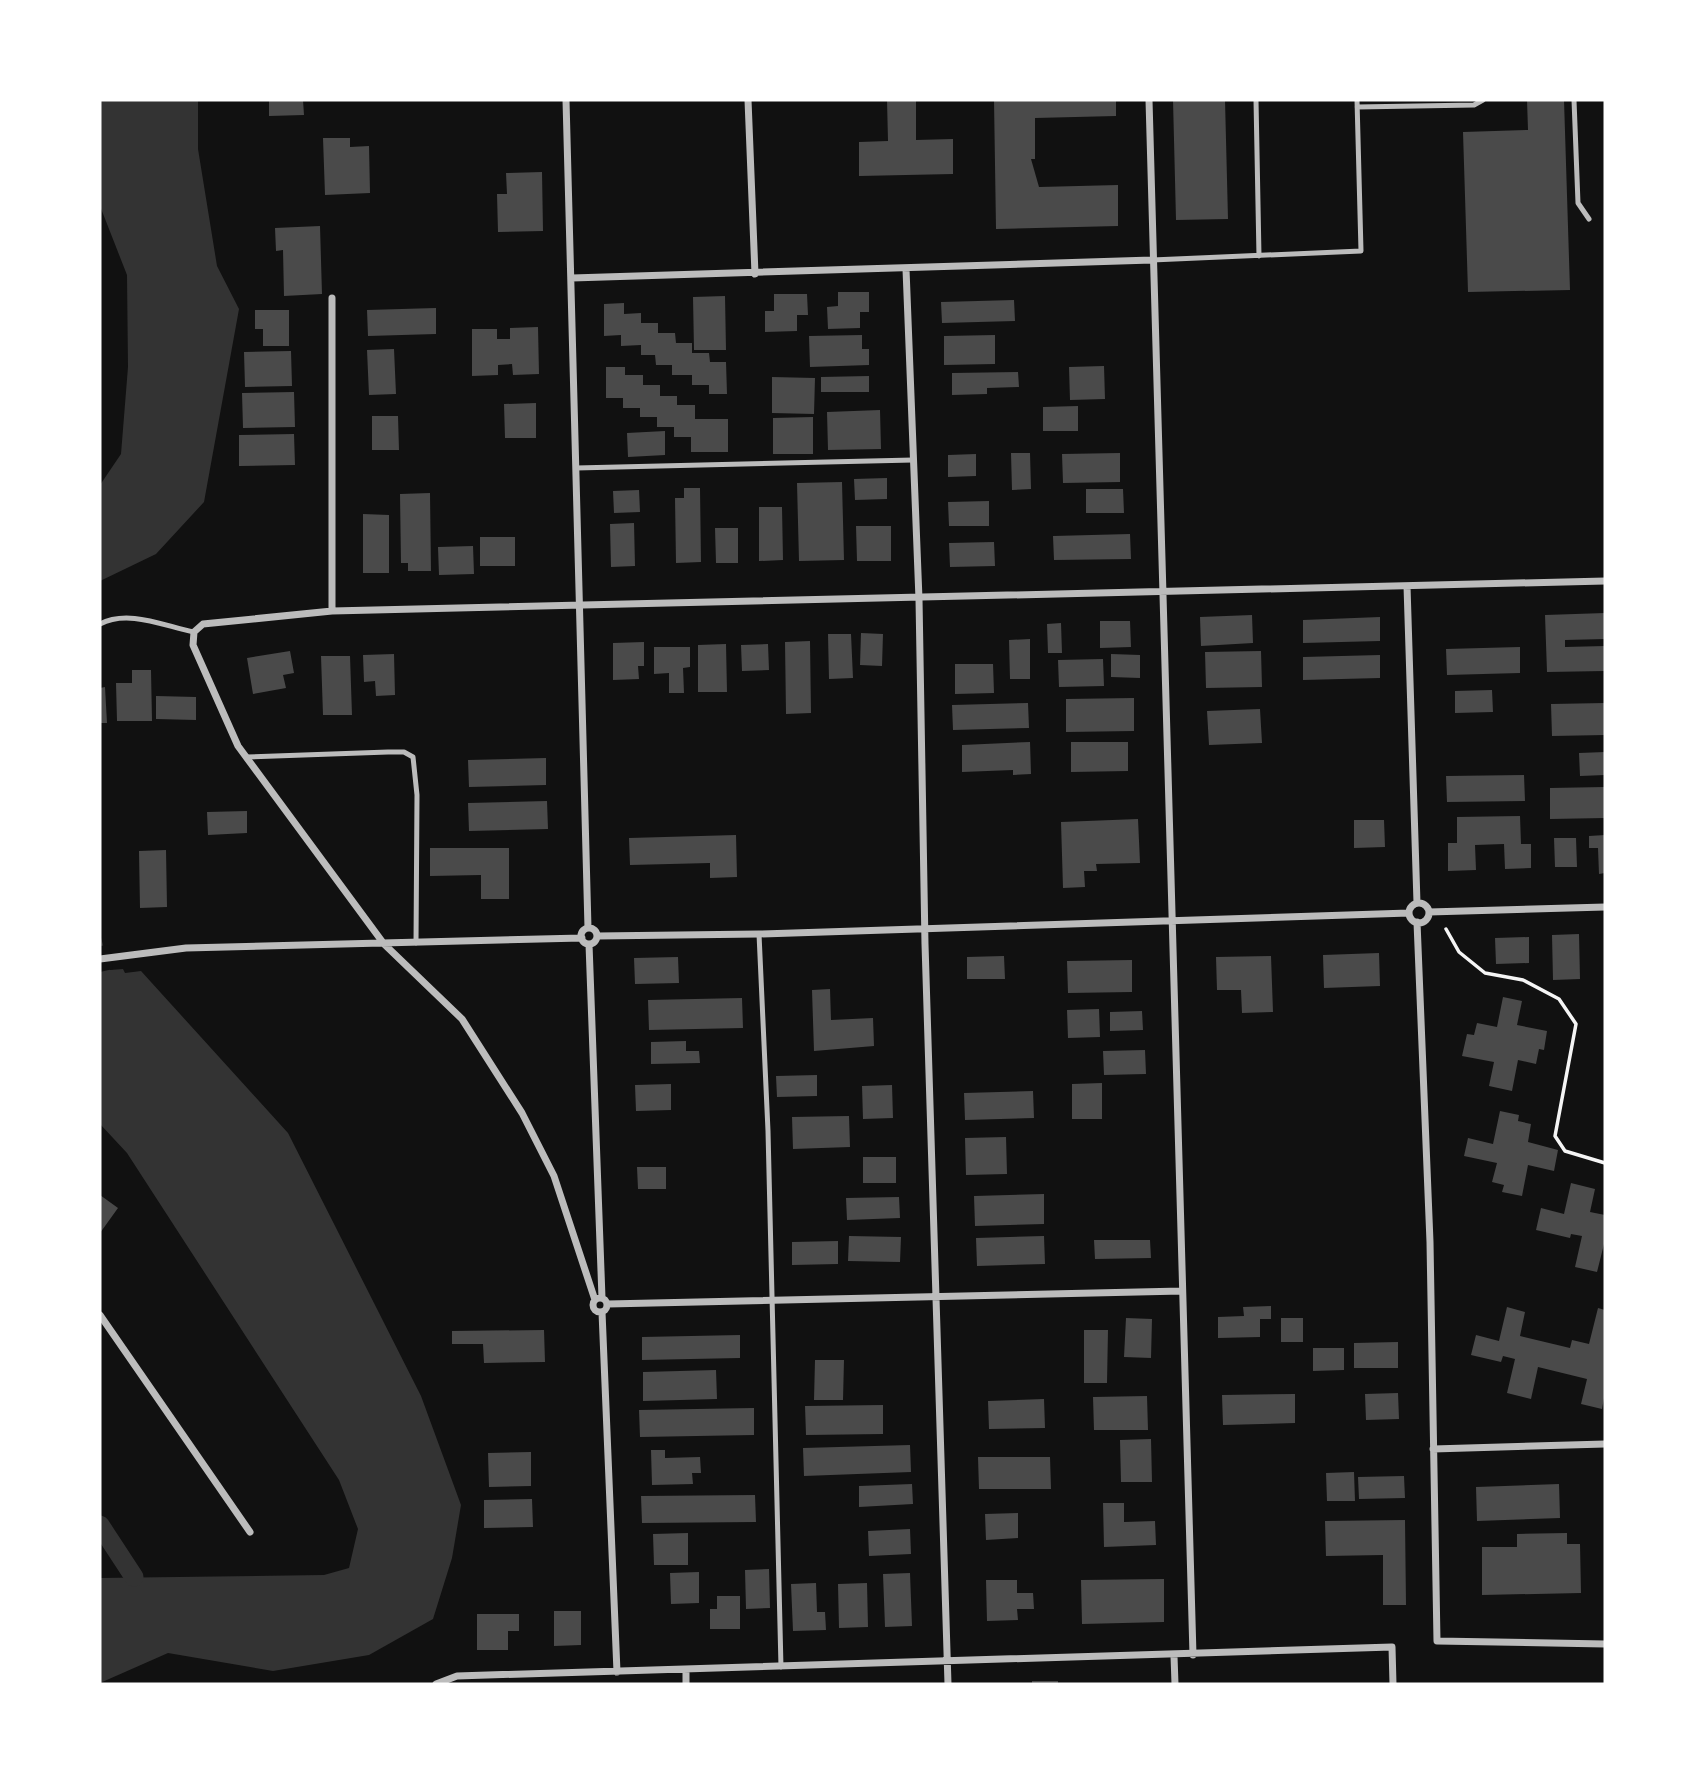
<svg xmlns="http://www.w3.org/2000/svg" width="1705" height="1784" font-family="Montserrat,sans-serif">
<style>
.water{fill:#333}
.pier{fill:#111}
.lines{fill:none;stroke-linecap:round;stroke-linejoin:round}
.canal{stroke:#333;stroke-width:19}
.building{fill:#4a4a4a}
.path{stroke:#f5f5f5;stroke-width:3.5}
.service{stroke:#bcbcbc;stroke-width:5}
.minor{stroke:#bcbcbc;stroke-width:7}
</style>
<rect width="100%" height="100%" fill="#111"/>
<path class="water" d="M100,100H198V149L217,266L239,309L204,502L156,554L100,581V485L121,454L128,367L127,275L100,206Z
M100,934L110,970L123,969L125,973L141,971L288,1133L421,1396L461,1505L452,1558L433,1619L369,1655L273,1671L168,1653L100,1683V1578L324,1575L349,1568L358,1529L339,1480L127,1153L100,1124Z"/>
<path class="pier" d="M109,945L113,969L100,972V946Z"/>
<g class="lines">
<path class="canal" d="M100,1525L134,1577"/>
</g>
<path class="building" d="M269,100H303L304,115L269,116Z
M887,100H916V140L953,139V174L859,176V142L888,141Z
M994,100H1116V116L1035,118V159H1031L1039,187L1118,185V226L996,229Z
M1173,100H1225L1228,219L1176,220Z
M1527,100H1564L1570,290L1468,292L1463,132L1528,130Z
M323,138H350V147L369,146L370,193L325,195Z
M542,172L543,231L498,232L497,194H507L506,173Z
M320,226L322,294L284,296L283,250L276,251L275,228Z
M838,292H869V312H860V328L828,329L827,307L838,306Z
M774,294H807L808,315H797V331L765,332V311H774Z
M725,296L726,350H694L693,297Z
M1014,300L1015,321L942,323L941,302Z
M624,303V314L641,313V323H658V333H675L676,343H692V353H709L710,362H726L727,394H709V385H692V375H672V365H656L655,355H641V345L621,346V335L604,336V304Z
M436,308V334L368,336L367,310Z
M255,310H289V346H263V329H255Z
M538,327L539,374L513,375L512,364L498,365V375L472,376V329H497V339H510V328Z
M862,335V349H869V365L810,367L809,336Z
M995,335V364L944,365V336Z
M394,349L396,394L369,395L367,350Z
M291,351L292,386L245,387L244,352Z
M1104,366L1105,399L1070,400L1069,367Z
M606,367H625V375H643V385H660V396H677V405H695V419H728V452H691V437H674V427H657V417H640V408H623V398H606Z
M1018,372L1019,387L987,388V394L952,395V373Z
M869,376V392H821V377Z
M772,377L815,378L814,414L772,413Z
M294,392L295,427L243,428L242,393Z
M536,403V438H505L504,404Z
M1078,406V431H1043V407Z
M880,410L881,449L828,450L827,412Z
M372,416H398L399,450H372Z
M813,417V454H773V418Z
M665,431V455L628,457L627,433Z
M294,434L295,465L239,466V435Z
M1011,453H1030L1031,489L1012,490Z
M1120,453V482L1063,483L1062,454Z
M976,454V476L948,477V455Z
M887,478V499L855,500L854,479Z
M842,482L844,560L799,561L797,483Z
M684,488H700L701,562L676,563L675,498H684Z
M1086,489H1123L1124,513H1086Z
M639,490L640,512L614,513L613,491Z
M430,493L431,571H408V563H401L400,494Z
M989,501V526H949L948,502Z
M759,507H782L783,560L759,561Z
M363,514L389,515V573H363Z
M634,523L635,566L611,567L610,524Z
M856,526H891V561H857Z
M715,528H738V563H716Z
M1130,534L1131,559L1054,560L1053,536Z
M480,537H515V566H480Z
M994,542L995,566L950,567L949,543Z
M473,546L474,574L439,575L438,547Z
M1605,613V639L1565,640V647L1605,646V671L1547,672L1545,615Z
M1252,615L1253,643L1201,646L1200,617Z
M1380,617V641L1303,643V620Z
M1100,621H1130L1131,647L1100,648Z
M1061,623L1062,653H1048L1047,624Z
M861,633L883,634L882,666L860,665Z
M828,634H851L853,678L829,679Z
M1030,639V679H1010L1009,640Z
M810,641L811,713L786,714L785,642Z
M644,642V666H638L639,679L613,680V643Z
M726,644L727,692H698V645Z
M768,644L769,670L742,671L741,645Z
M654,647H690V667L683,668L684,693H669V673L654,674Z
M1520,647V673L1447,675L1446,649Z
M290,651L294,673L283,675L286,688L253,694L247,658Z
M1261,651L1262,687L1206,688L1205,652Z
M394,654L395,695L376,696L375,681L364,682L363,655Z
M1111,654L1140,655V678L1111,677Z
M1380,655V678L1303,680V657Z
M321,656H350L352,715H323Z
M1103,659L1104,686L1059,687L1058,660Z
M955,664H993L994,693L955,694Z
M132,670H151L152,721H117L116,683H132Z
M105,687L107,723H100V688Z
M1492,690L1493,712L1455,713V691Z
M156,696L196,697V720L156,719Z
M1134,698V731L1066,732V699Z
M1028,703L1029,728L953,730L952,705Z
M1605,703V735L1552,736L1551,704Z
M1260,709L1262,743L1209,745L1207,711Z
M1030,742L1031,774L1013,775V770L962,772V745Z
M1071,742H1128V771L1071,772Z
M1605,752V775L1580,776L1579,753Z
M546,758V785L469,787L468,760Z
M1524,775L1525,801L1447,802L1446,776Z
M1605,787V818L1550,819V788Z
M547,801L548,829L469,831L468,803Z
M247,811V833L208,835L207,812Z
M1520,816L1521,844H1531V868L1505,869L1504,844L1475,845L1476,870L1448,871V843H1457V817Z
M1138,819L1140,863L1096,864L1097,871H1084L1085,887L1063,888L1061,822Z
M1354,820H1384L1385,847L1354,848Z
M736,835L737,877L710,878V863L630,865L629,838Z
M1605,835V873L1599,874L1598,848H1589V836Z
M1554,838H1576L1577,867H1555Z
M430,848H509V899H481V875L430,876Z
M166,850L167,907L140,908L139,851Z
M1579,934L1580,979L1553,980L1552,935Z
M1529,937V963L1496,964L1495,938Z
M1379,953L1380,986L1324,988L1323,955Z
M1004,956L1005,979H967V957Z
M1271,956L1273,1012L1242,1013L1241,990H1217L1216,957Z
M678,957L679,983L635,984L634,958Z
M1132,960V992L1068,993L1067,961Z
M830,989L831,1020L873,1018L874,1046L814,1051L812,990Z
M1503,997L1522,1001L1517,1025L1547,1031L1544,1050L1539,1049L1536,1064L1518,1060L1512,1091L1489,1086L1494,1062L1462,1056L1467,1034L1474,1035L1477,1023L1497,1027Z
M742,998L743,1028L649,1030L648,1000Z
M1099,1009L1100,1037L1068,1038L1067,1010Z
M1142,1011L1143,1030L1110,1031V1012Z
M686,1041V1051H699L700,1063L651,1064V1042Z
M1145,1050L1146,1074L1104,1075L1103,1051Z
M817,1075V1096L777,1097L776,1076Z
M1102,1083V1119H1072V1084Z
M671,1084V1110L636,1111L635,1085Z
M892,1085L893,1118L863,1119L862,1086Z
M1033,1091L1034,1118L965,1120L964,1093Z
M1500,1111L1519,1115L1518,1121L1531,1124L1528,1142L1558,1150L1554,1171L1528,1165L1522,1196L1502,1192L1504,1185L1492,1182L1497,1163L1464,1156L1468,1138L1493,1144Z
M849,1116L850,1147L793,1149L792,1117Z
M1006,1137L1007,1174L966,1175L965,1138Z
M863,1157H896V1183H863Z
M637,1167H666V1189H638Z
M1571,1183L1595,1189L1590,1212L1605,1215V1240L1597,1272L1575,1267L1582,1236L1571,1234L1570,1238L1536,1230L1541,1208L1564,1214Z
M1044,1194V1224L975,1226L974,1196Z
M100,1195L118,1208L100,1233Z
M899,1197L900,1218L847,1220L846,1198Z
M849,1236L901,1237L900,1262L848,1261Z
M1044,1236L1045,1264L977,1266L976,1238Z
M1094,1240H1150L1151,1258L1095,1259Z
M838,1241V1264L792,1265V1242Z
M1271,1306V1319H1260V1337L1218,1338V1317L1244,1316L1243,1307Z
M1507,1307L1525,1312L1520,1336L1570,1348L1572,1340L1589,1344L1598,1308L1605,1310V1393L1602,1409L1581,1404L1587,1379L1538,1367L1531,1399L1507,1393L1515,1359L1503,1356L1501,1362L1471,1355L1476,1335L1499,1341Z
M1126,1318L1152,1319L1151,1358L1124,1357Z
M1281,1318H1303V1342H1281Z
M544,1330L545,1362L484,1363L483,1344H452V1331Z
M1084,1330H1108L1107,1383H1084Z
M740,1335V1358L642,1360V1337Z
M1398,1342V1368H1354V1343Z
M1313,1348H1344V1370L1313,1371Z
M815,1360H844L843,1400H814Z
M716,1370L717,1399L643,1401V1372Z
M1398,1393L1399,1419L1366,1420L1365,1394Z
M1295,1394V1423L1223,1425L1222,1395Z
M1147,1396L1148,1430H1094L1093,1397Z
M1044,1399L1045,1428L989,1429L988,1401Z
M883,1405V1434L806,1435L805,1406Z
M754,1408V1435L640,1437L639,1410Z
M1151,1439L1152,1482H1121L1120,1440Z
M910,1445L911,1472L804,1476L803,1448Z
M651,1450H665V1458L700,1457L701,1473H692L693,1484L652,1485Z
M531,1452V1486L489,1487L488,1453Z
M978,1457H1050L1051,1489H979Z
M1354,1472L1355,1501H1327L1326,1473Z
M1404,1476L1405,1498L1359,1499L1358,1477Z
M912,1484L913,1504L859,1507V1486Z
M1559,1484L1560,1518L1477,1521L1476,1487Z
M755,1495L756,1522L642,1523L641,1496Z
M532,1499L533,1527L484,1528V1500Z
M1103,1503H1124V1522L1155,1521L1156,1545L1104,1547Z
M1018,1513V1538L986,1540L985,1514Z
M1405,1520L1406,1605H1383V1555L1326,1556L1325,1521Z
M910,1529L911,1554L869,1556L868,1531Z
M688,1533V1565H654L653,1534Z
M1567,1533V1544H1580L1581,1593L1482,1595V1547H1517V1534Z
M769,1569L770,1608L746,1609L745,1570Z
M699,1572V1603L671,1604L670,1573Z
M910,1573L912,1626L885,1627L883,1574Z
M1164,1579V1622L1082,1624L1081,1580Z
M986,1580H1017V1593H1033L1034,1609H1017L1018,1620L987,1621Z
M816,1583L817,1612H825L826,1630L793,1631L791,1584Z
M867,1583L868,1627L839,1628L838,1584Z
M717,1596H740V1629H710V1609H717Z
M554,1611H581V1645L554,1646Z
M477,1614H519V1631H508V1650H477Z
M1032,1681H1058V1684H1032Z"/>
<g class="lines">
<path class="path" d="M1446,929L1459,952L1485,973L1523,980L1559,999L1576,1024L1555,1136L1565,1151L1605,1163"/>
<path class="service" d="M1256,100L1259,256
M1574,100L1578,203L1589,219
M1357,107L1474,105L1483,100
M1152,260L1361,251L1357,100
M576,468L913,460
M100,624C128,609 164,626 194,632
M247,757L388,752H404L413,757L417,795L416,943
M759,934L768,1131L781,1667"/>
<path class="minor" d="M566,100L588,928
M748,100L755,274
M1149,100L1193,1655
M906,269L919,599L925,944L948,1684
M572,278L1152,260
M332,298V611
M1407,586L1417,903
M1409 913a10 10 0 1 1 20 0a10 10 0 1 1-20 0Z
M1429,912L1605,907
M1417,922L1430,1242L1437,1641L1605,1644
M581 936a8 8 0 1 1 16 0a8 8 0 1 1-16 0Z
M597,936L759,934L1409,913
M589,944L602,1298
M100,959L186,948L582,938
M593 1305a7 7 0 1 1 14 0a7 7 0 1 1-14 0Z
M595,1300L554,1176L522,1113L462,1019L384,944L238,746L193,645L194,632L203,624L332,611L1605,581
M608,1304L1182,1291
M602,1312L617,1672
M100,1315L250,1532
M1433,1449L1605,1444
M1174,1656L1175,1684
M686,1670V1684
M436,1684L457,1676L1392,1647L1393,1684"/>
</g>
<rect width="1705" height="1784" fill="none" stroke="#ffffff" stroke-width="203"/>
</svg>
